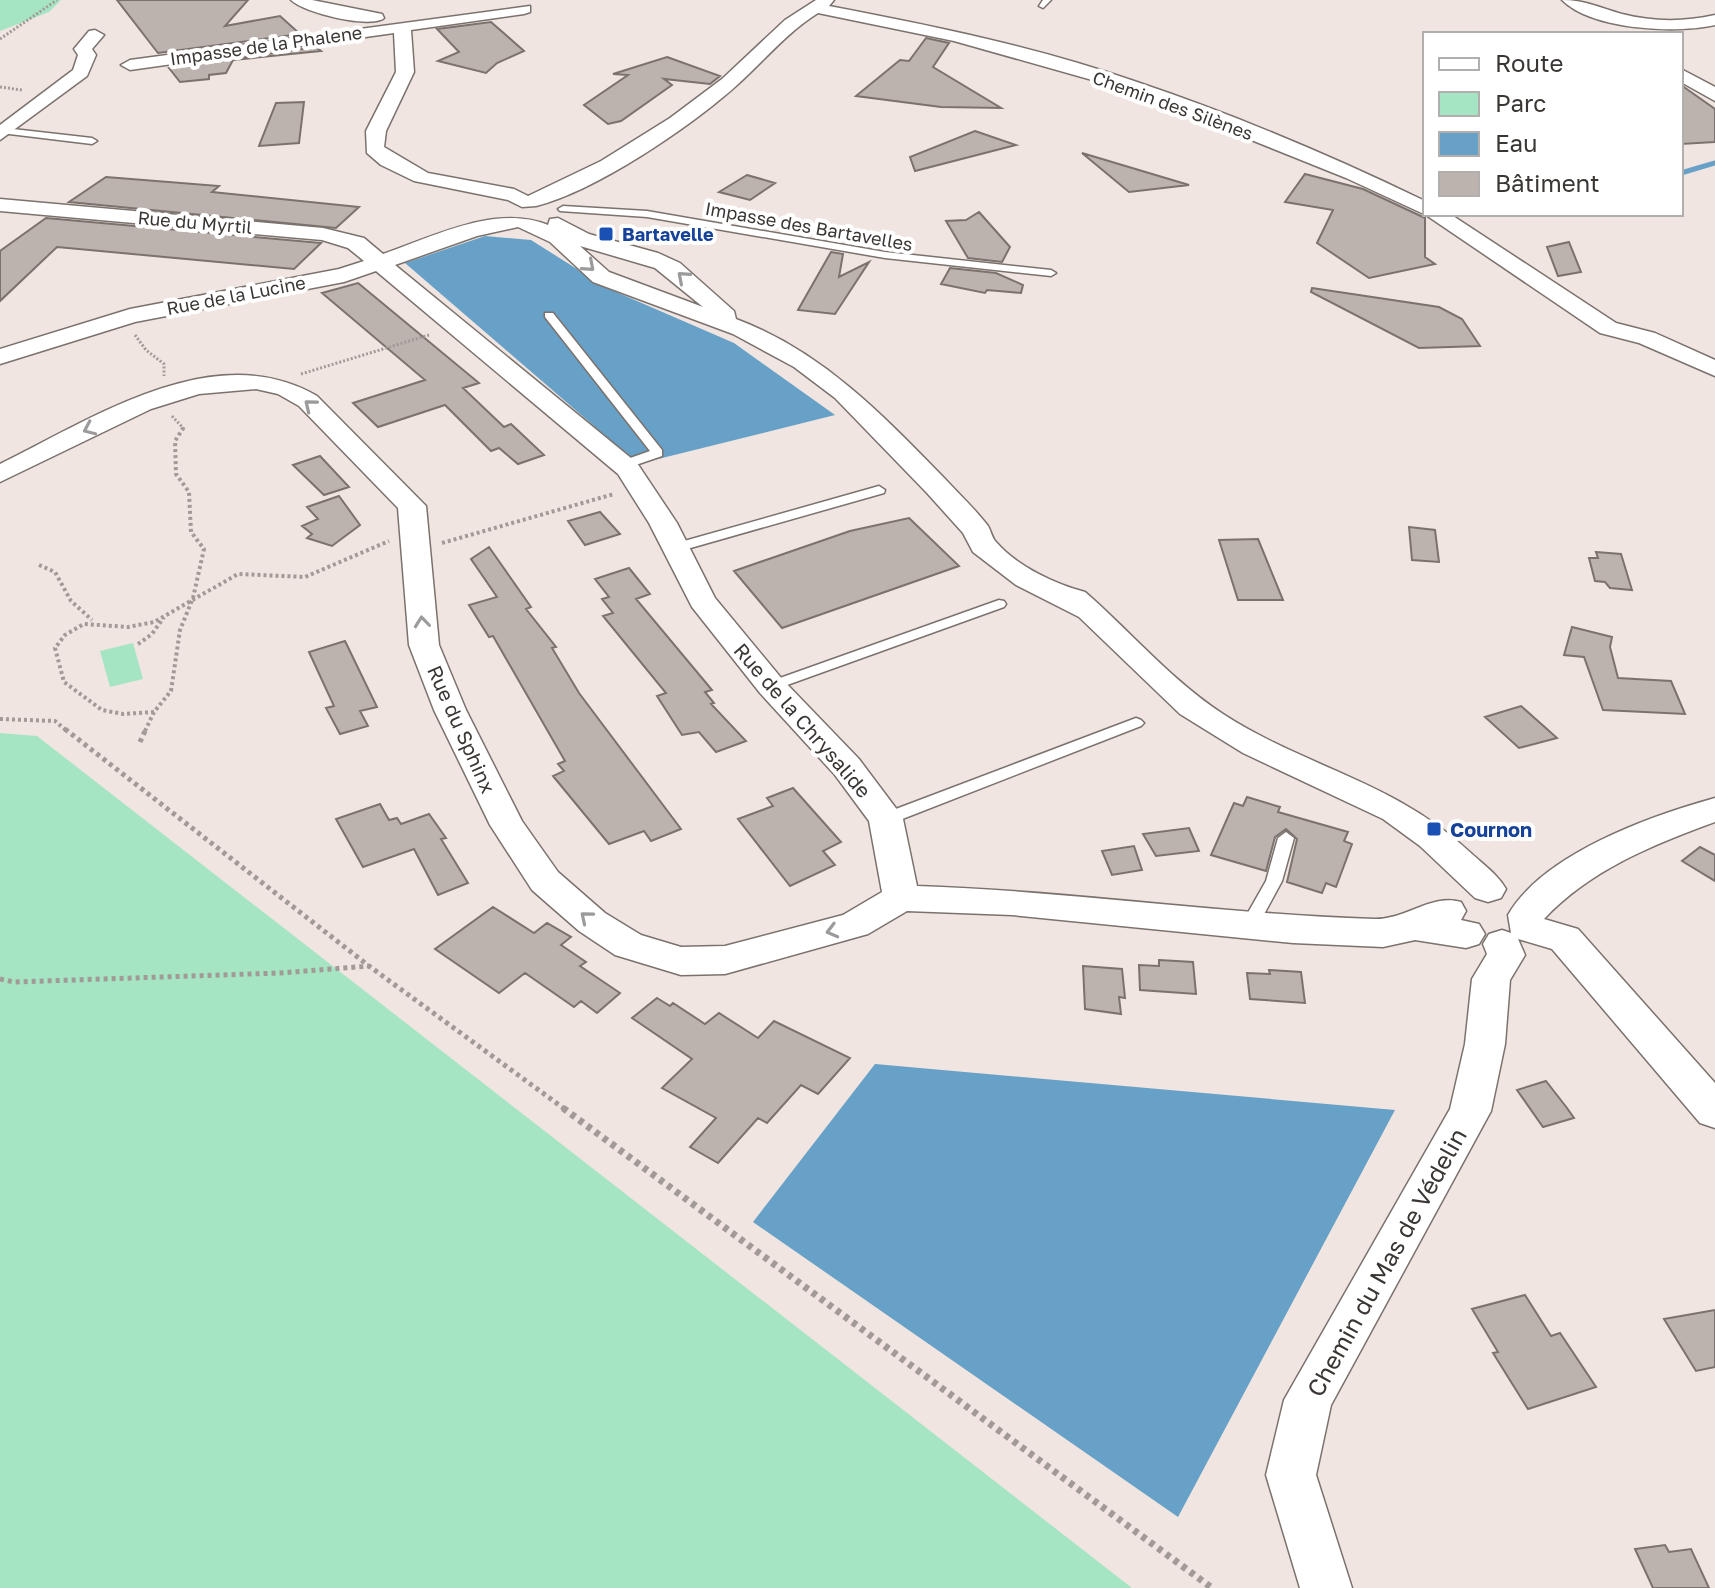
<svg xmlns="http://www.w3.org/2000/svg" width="1715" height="1588" font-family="'Golos Text',sans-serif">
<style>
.green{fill:#a5e5c4}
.water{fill:#67a1c7}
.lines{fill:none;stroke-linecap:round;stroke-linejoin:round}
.stream{stroke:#67a1c7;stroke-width:5}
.building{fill:#bdb3ae;stroke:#7b726e;stroke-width:2}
.lane-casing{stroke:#7b726d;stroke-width:3}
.street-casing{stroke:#7b726d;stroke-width:3}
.path-far3{stroke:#a29a96;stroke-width:3;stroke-dasharray:2 2;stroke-linecap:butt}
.path-far2{stroke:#a29a96;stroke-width:4;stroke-dasharray:3 3;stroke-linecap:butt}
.path-far1{stroke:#a29a96;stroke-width:5;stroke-dasharray:4 4;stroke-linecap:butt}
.path{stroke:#a29a96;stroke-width:7;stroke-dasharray:5 5;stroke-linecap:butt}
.lane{fill:#fff;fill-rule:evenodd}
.street{fill:#fff;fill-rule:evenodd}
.oneway{stroke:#9c9a9a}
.transit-dot{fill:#1a4fb4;stroke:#fff;stroke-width:3}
.labels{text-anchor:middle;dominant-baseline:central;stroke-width:8;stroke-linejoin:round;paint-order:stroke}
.far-street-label{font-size:18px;fill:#3a3634;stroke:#fff}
.far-transit-label{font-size:18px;font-weight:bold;fill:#164399;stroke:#fff;text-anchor:start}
.street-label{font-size:20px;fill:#3a3634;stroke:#fff}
.transit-label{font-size:20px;font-weight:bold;fill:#164399;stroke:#fff;text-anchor:start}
.near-street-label{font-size:24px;fill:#3a3634;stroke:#fff}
</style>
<rect width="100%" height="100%" fill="#f0e5e0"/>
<path class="green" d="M0,0H61L49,12L0,31Z
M133,643L143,679L110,687L100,651Z
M0,733L37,736L1132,1588H0Z"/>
<path class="water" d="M485,236L531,240L607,288L734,343L835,415L638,464L405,263Z
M875,1064L1395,1110L1178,1517L753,1222Z"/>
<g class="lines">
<path class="stream" d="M1681,173L1715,163"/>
</g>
<path class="building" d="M117,0H248L225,26L280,16L300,34L158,53Z
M491,22L524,51L497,63L486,73L438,61L459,52L437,29Z
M926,38L949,43L933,67L1001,108L941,107L856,96L900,60L909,61Z
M316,47L321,51L233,60L226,73L209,75V79L180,82L169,68Z
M667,57L720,76L710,84L664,79L672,85L621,121L608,124L584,105L628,75L613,74Z
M1681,85L1715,109V142L1681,144Z
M304,102L299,143L259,146L276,103Z
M975,131L1016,145L915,171L910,157Z
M1082,153L1189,185L1129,192Z
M1305,174L1363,189L1425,218V257L1435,264L1369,278L1317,243L1333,210L1285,202Z
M747,175L775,183L750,200L719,192Z
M106,177L219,186L212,192L359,207L336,228L69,202Z
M979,212L1010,247L1002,262L968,258L946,221L966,220Z
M46,218L321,243L294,269L57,247L0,301V251Z
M1569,242L1581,272L1558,276L1547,247Z
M831,252L843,254L839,277L869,262L835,314L798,310Z
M950,268L996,273L1023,285L1021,293L987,290L985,293L941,284Z
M358,283L479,383L463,388L504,427L511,424L544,455L518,464L499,448L491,451L445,405L378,427L353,403L425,380L322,293Z
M1312,288L1439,307L1462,319L1480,346L1419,348L1311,292Z
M320,456L349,487L324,495L293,465Z
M339,496L360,525L332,546L307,538L312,534L302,526L318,519L307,507Z
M600,512L620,534L585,545L568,521Z
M909,518L959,566L782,628L734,571L850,531Z
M1409,527L1435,530L1439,562L1412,560Z
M1258,539L1283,600H1238L1219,540Z
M489,547L531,607L526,609L556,647L552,648L579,693L681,829L651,841L644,831L609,844L553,776L564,771L558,764L565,761L493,636L489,637L469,605L497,597L471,559Z
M1596,552L1621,554L1632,590L1610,588L1605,582L1595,581L1589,558H1598Z
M629,568L650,594L636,599L712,690L705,692L714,703L711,704L746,741L716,752L699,732L682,735L657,696L666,693L603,616L613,613L602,599L609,597L595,579Z
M1572,627L1612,637L1610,647L1618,678L1671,681L1685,714L1603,710L1584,657L1564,655Z
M345,641L377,707L360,711L368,726L340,734L326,708L334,706L309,652Z
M1521,706L1557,738L1519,748L1485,717Z
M793,788L841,842L823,851L835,865L790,886L738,819L773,806L767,798Z
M1247,797L1280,807L1278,812L1348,832L1344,841L1352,844L1336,887L1326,883L1322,893L1287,882L1297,839L1286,829L1275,837L1266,871L1211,855L1234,803L1243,806Z
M380,804L389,820L397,818L401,824L429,814L446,838L441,839L468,883L438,895L414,849L363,867L336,819Z
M1189,828L1199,851L1156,856L1143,834Z
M1134,846L1142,870L1112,875L1102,851Z
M1700,847L1715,855V881L1682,861Z
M493,907L534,933L547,923L571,937L561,945L586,962L580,966L620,993L597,1013L581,1001L574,1007L525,973L499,993L435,949Z
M1159,960L1193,962L1196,994L1140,990L1139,965L1159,966Z
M1083,966L1122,969L1125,998L1119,997L1121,1014L1085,1009Z
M1269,970L1301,972L1305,1003L1250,999L1247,973L1270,974Z
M657,998L670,1006L673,1003L705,1024L719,1013L758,1038L774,1021L850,1058L818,1094L801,1085L767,1123L758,1118L718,1163L690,1147L716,1118L662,1088L692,1059L632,1018Z
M1546,1081L1567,1108L1574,1118L1543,1127L1517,1090Z
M1525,1295L1551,1336L1560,1333L1596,1387L1528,1409L1493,1353L1498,1352L1472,1309Z
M1715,1310V1367L1696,1371L1664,1319Z
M1665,1545L1669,1552L1691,1549L1709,1588H1653L1635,1549Z"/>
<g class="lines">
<g class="lane-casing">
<path id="lane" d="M1043,0H1051L1043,8L1039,6Z
M4,128L92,138L97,141L92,144L1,133L0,130Z
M563,206L647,211L885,252L1051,270L1056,273L1051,276L885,258L647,217L560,211L558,209Z
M545,313H553L662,450V456L627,468H619V462L650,451L545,317Z
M879,486L885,490L884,493L680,551L675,552L668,548L670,545Z
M999,600L1004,601L1006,604L1004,607L776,689L771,691L764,686L766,683Z
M1136,718L1141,720L1144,723L1141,726L892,823H880L878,819L880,815Z
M1286,832L1294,838L1282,881L1256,929H1244L1241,925L1266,881L1278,838Z"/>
</g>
<g class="street-casing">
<path id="street" d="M291,0H312L382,14L384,18C371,29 304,13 291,0Z
M816,0H834L829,6C933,26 1038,47 1137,82C1235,115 1332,156 1425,201V214H1450L1616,323L1655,333L1715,360V376L1639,343L1600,333L1426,215L1346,178L1124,89L954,41L818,13C786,33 764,61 736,86C690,127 596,191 536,206L522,207L508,200L414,181L381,165L367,153L366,131L396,72L394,33L130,70L121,65L130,60L530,6V12L524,14L411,30L414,72L386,131L384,147L428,173L514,189L528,196L601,161L670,118L722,79L785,20Z
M1562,0C1584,0 1601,8 1622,14C1653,22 1684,22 1715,15V25C1676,34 1592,30 1562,0Z
M95,30L104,35L92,49L96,55L87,76L0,140V125L73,70L78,55L74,49L89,31Z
M1681,69L1715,87V101L1681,82Z
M0,199L323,228L364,238L383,254C435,236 496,204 548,225L550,219L558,218L589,234L658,253L680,263L734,311L736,319C822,351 884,416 947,481C960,495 976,510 988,526C991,531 992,538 996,542C1018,567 1055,584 1085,592C1131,632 1171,680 1223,714C1308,769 1393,780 1472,854C1484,865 1498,875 1506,889L1501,898L1488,902L1475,898L1420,846L1383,819L1243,753L1180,714L1079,617L1016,585L973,552L963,533L927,493L835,398L794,367L733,334L593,282L550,242L518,227L477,236L395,265L637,463L677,523L715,598L782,679L859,759L898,811L903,819L917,886C1070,891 1221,914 1374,919C1405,920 1432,893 1461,902L1466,911L1461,920L1479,924L1485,934L1479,944L1466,948L1415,940L1383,947L1293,943L1012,915L907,911L868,934L725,974L681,975L615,955L579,931L532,890L490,825L434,710L409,645L398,508L299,406L278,394L256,389L199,394L151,409L0,482V464C92,419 215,336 317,396L426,506L439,645L466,710L522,821L558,872L605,913L641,935L681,947L725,946L843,915L882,892L869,821L835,775L760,693L692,607L649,523L618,474L376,271L344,282L135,322L0,364V349L130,309L339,269L364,261L348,248L322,240L0,211ZM580,246L655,268L703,307L609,272Z
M1715,798V822C1652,845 1590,870 1544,919L1578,929L1715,1083V1128L1700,1123L1552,949L1518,939L1525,955L1510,980L1505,1044L1491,1111L1331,1405L1316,1475L1352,1588H1300L1266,1475L1284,1400L1450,1109L1465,1044L1472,979L1487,954L1483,944L1489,934L1502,930L1511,933L1508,915C1543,854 1650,816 1715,798Z"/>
</g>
<path class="path-far3" d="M0,39L57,0
M0,87L22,90
M135,335L146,350L164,364V376
M301,374L429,335
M172,416L184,429"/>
<path class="path-far2" d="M442,543L614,494
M39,565L55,572L71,601L92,620
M138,644L152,634L164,617
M154,712L123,714L102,710L64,682L55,648L65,635L84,624L128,627L154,622L238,574L305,577L389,541
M0,719L55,721L67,731
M145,731L154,712L171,691L180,630L193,598L204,549L191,532L189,492L176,474L175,441L184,427"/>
<path class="path-far1" d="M65,729L369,966L566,1110
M140,742L146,729
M0,979L14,982L280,973L369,966"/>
<path class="path" d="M563,1108L1212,1588"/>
<use href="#lane" class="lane"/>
<use href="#street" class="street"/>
</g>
<defs><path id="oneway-chevron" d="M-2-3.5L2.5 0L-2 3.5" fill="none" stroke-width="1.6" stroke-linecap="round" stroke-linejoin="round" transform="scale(2)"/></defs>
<g class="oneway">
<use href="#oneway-chevron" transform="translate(589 266) rotate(41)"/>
<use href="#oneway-chevron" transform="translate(683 277) rotate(-139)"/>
<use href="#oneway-chevron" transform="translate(310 405) rotate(-141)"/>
<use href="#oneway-chevron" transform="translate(89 429) rotate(156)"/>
<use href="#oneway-chevron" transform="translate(422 622) rotate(-96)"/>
<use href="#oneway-chevron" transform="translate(586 917) rotate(-140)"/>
<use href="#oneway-chevron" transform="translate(832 931) rotate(165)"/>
</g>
<g class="transit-dot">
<rect x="598" y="226" width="16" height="16" rx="4"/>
<rect x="1426" y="821" width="16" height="16" rx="4"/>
</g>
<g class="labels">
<g class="far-street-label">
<text transform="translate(266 45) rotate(-8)">Impasse de la Phalene</text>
<text transform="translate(1173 105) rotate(20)">Chemin des Silènes</text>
<text transform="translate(195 222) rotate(5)">Rue du Myrtil</text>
<text transform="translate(809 226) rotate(10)">Impasse des Bartavelles</text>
<text transform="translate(236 295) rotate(-11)">Rue de la Lucine</text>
</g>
<g class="far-transit-label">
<text x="622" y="234">Bartavelle</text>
</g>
<g class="street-label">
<text transform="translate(803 720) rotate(49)">Rue de la Chrysalide</text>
<text transform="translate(462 729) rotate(66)">Rue du Sphinx</text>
</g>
<g class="transit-label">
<text x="1450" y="829">Cournon</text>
</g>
<g class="near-street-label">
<text transform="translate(1386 1262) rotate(-61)">Chemin du Mas de Védelin</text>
</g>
</g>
<rect x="1423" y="32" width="260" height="184" fill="#ffffff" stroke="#b0afae" stroke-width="2"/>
<rect x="1439" y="58" width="40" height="12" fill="#ffffff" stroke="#b0afae" stroke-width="2"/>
<text x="1495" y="72" font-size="24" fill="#3a3634">Route</text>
<rect x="1439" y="92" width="40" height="24" fill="#a5e5c4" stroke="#b0afae" stroke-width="2"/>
<text x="1495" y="112" font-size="24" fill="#3a3634">Parc</text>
<rect x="1439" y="132" width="40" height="24" fill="#67a1c7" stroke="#b0afae" stroke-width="2"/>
<text x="1495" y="152" font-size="24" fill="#3a3634">Eau</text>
<rect x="1439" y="172" width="40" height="24" fill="#bdb3ae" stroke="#b0afae" stroke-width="2"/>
<text x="1495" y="192" font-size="24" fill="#3a3634">Bâtiment</text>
</svg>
